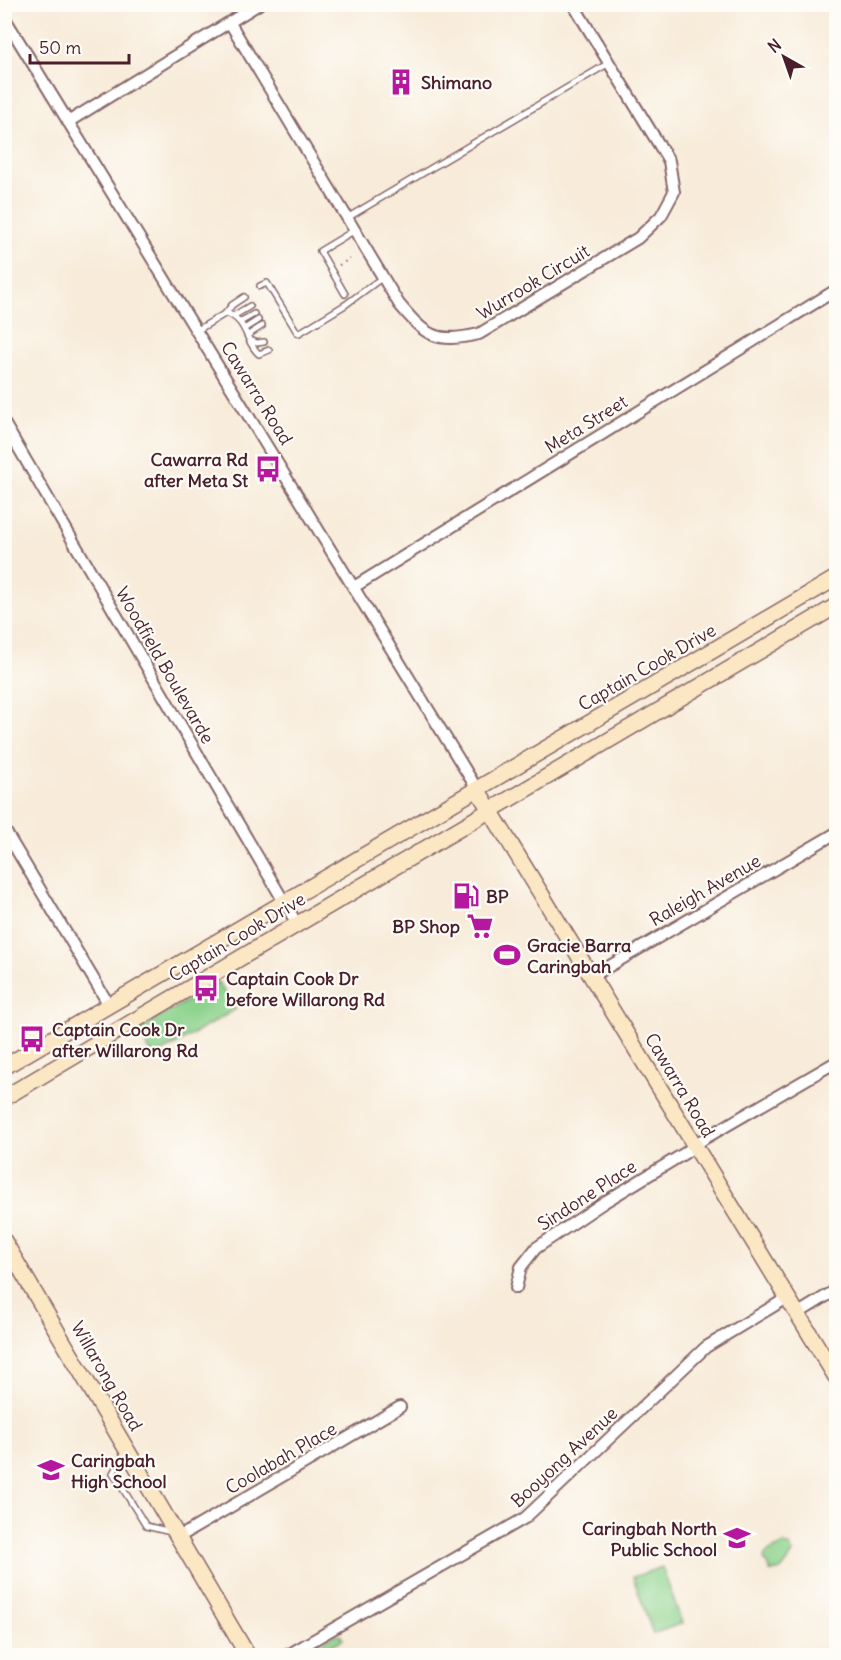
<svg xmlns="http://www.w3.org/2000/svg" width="841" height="1660" font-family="Delius,sans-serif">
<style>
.green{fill:#8dd38d;stroke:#6c795c;stroke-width:1.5}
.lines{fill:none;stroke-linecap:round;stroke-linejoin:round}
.lane-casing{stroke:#876668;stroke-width:8}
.street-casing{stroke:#876668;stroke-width:14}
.secondary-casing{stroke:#876668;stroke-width:18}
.path{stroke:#876668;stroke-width:2;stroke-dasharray:1.5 4.5;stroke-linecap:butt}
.lane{stroke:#fff;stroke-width:5}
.street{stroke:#fff;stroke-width:10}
.secondary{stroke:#fbe7c3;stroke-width:15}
.labels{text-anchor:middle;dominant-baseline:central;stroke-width:4.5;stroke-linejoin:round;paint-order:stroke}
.poi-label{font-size:18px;font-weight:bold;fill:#4a1f2b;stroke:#fdfcf7;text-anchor:start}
.street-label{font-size:18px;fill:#4a1f2b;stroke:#fdfcf7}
</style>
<rect width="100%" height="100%" fill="#fdfcf7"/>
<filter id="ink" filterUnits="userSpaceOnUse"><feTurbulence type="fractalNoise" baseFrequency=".0167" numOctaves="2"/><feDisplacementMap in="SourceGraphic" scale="12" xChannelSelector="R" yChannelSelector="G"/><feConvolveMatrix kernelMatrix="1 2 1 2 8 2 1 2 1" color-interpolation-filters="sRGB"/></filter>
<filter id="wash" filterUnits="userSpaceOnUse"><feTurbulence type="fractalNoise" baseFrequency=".008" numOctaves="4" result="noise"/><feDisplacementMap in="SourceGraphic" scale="24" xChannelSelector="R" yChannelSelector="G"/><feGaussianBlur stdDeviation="1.35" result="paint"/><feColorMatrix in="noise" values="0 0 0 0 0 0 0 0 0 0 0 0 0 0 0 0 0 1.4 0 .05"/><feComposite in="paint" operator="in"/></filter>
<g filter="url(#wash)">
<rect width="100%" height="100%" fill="#f8ebd9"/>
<path class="green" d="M218,982L236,1009L154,1057L137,1031Z
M784,1544L790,1547L793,1553C787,1563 783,1574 770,1571L764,1559L766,1553Z
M662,1567L682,1623L653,1634L633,1577Z
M337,1634L340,1635L343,1639L313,1655H299Z"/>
</g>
<g filter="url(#ink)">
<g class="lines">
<g class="lane-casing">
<path id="lane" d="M347,218L609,63
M260,286L267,283L297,332L299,333L345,305L383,277
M345,294L320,251L355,230
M226,313C248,320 245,343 259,354L269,350
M235,315L250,306
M240,322L254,314
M244,329L258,320
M196,331L226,313L232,305L244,297
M248,335L262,326
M250,340L257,343L264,342
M125,1453L113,1473L146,1526L171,1532"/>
</g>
<g class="street-casing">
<path id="street" d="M4,17L477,789
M230,23L399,304C426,336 435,344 479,334L638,238L661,216L674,192L669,161L573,4
M68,122L259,4
M4,423L297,924
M354,587L836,290
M4,829L109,1005
M591,977L836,833
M516,1288L521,1267L536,1248L603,1203L685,1153L702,1140L836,1062
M797,1314L836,1290
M179,1537L400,1407
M286,1656L525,1518L706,1347L787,1298"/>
</g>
<g class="secondary-casing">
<path id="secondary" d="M477,789L836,1377
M4,1067L836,578
M4,1098C281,933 560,771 836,606
M4,1241L248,1656"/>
</g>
<path class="path" d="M339,265L350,259"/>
<use href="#lane" class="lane"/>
<use href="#street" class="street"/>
<use href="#secondary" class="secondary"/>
</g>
</g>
<defs>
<g id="building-bare" transform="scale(2.07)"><path d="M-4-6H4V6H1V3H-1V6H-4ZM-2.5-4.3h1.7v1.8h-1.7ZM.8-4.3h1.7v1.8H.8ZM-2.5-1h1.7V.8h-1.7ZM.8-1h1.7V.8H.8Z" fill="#b5179e" stroke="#fdfcf7" stroke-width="2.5" paint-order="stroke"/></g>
<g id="bus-bare" transform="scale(2.07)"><path d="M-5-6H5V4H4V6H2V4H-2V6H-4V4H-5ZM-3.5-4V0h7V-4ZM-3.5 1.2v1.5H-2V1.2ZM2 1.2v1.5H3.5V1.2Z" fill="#b5179e" stroke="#fdfcf7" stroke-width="2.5" paint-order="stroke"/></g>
<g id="fuel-bare" transform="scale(2.07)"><path d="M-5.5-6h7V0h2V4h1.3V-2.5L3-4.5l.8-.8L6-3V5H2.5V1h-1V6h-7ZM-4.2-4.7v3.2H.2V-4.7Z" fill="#b5179e" stroke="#fdfcf7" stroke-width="2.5" paint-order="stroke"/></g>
<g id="supermarket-bare" transform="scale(2.07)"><path d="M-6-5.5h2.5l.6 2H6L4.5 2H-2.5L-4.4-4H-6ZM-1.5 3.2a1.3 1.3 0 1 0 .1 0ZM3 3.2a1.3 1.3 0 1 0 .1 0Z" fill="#b5179e" stroke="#fdfcf7" stroke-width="2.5" paint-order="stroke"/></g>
<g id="stadium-bare" transform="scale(2.07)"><path d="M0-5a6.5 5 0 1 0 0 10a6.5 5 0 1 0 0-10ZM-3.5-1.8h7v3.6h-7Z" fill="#b5179e" stroke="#fdfcf7" stroke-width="2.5" paint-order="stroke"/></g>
<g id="school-bare" transform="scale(2.07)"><path d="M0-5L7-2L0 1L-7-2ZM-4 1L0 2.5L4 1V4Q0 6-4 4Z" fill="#b5179e" stroke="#fdfcf7" stroke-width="2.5" paint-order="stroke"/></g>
</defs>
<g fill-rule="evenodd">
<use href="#building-bare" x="401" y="82"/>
<use href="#bus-bare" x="268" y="469"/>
<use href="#fuel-bare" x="466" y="896"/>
<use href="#supermarket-bare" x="480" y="926"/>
<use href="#stadium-bare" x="507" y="955"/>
<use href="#bus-bare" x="206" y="988"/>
<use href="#bus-bare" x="32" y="1039"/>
<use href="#school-bare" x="51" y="1470"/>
<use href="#school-bare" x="737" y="1538"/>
</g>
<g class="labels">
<g class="poi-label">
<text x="421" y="82">Shimano</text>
<text x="248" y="459" text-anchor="end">Cawarra Rd<tspan x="248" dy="21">after Meta St</tspan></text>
<text x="486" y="896">BP</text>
<text x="460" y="926" text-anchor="end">BP Shop</text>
<text x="527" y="945">Gracie Barra<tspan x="527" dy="21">Caringbah</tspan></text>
<text x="226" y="978">Captain Cook Dr<tspan x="226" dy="21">before Willarong Rd</tspan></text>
<text x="52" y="1029">Captain Cook Dr<tspan x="52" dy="21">after Willarong Rd</tspan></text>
<text x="71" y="1460">Caringbah<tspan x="71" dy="21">High School</tspan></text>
<text x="717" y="1528" text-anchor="end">Caringbah North<tspan x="717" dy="21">Public School</tspan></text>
</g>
<g class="street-label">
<text transform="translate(533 282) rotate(-31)">Wurrook Circuit</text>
<text transform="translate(257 393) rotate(58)">Cawarra Road</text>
<text transform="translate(586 424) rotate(-32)">Meta Street</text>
<text transform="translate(165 665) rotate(60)">Woodfield Boulevarde</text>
<text transform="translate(647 667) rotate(-30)">Captain Cook Drive</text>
<text transform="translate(705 890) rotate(-30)">Raleigh Avenue</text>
<text transform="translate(237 937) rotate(-31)">Captain Cook Drive</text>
<text transform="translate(680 1085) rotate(59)">Cawarra Road</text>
<text transform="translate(587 1195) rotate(-33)">Sindone Place</text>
<text transform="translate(107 1376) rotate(60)">Willarong Road</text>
<text transform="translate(564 1457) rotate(-43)">Booyong Avenue</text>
<text transform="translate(281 1458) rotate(-30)">Coolabah Place</text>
</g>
</g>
<rect width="841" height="1660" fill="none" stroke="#fdfcf7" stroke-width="24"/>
<g transform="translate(784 57) rotate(320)" stroke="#fdfcf7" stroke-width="4.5" paint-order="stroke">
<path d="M0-4.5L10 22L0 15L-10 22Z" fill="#4a1f2b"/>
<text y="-9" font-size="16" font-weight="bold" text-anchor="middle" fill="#4a1f2b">N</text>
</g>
<path d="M30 54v9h99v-9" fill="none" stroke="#4a1f2b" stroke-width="3"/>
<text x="39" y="54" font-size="18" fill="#4a1f2b" stroke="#fdfcf7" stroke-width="4.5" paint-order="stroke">50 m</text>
</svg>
